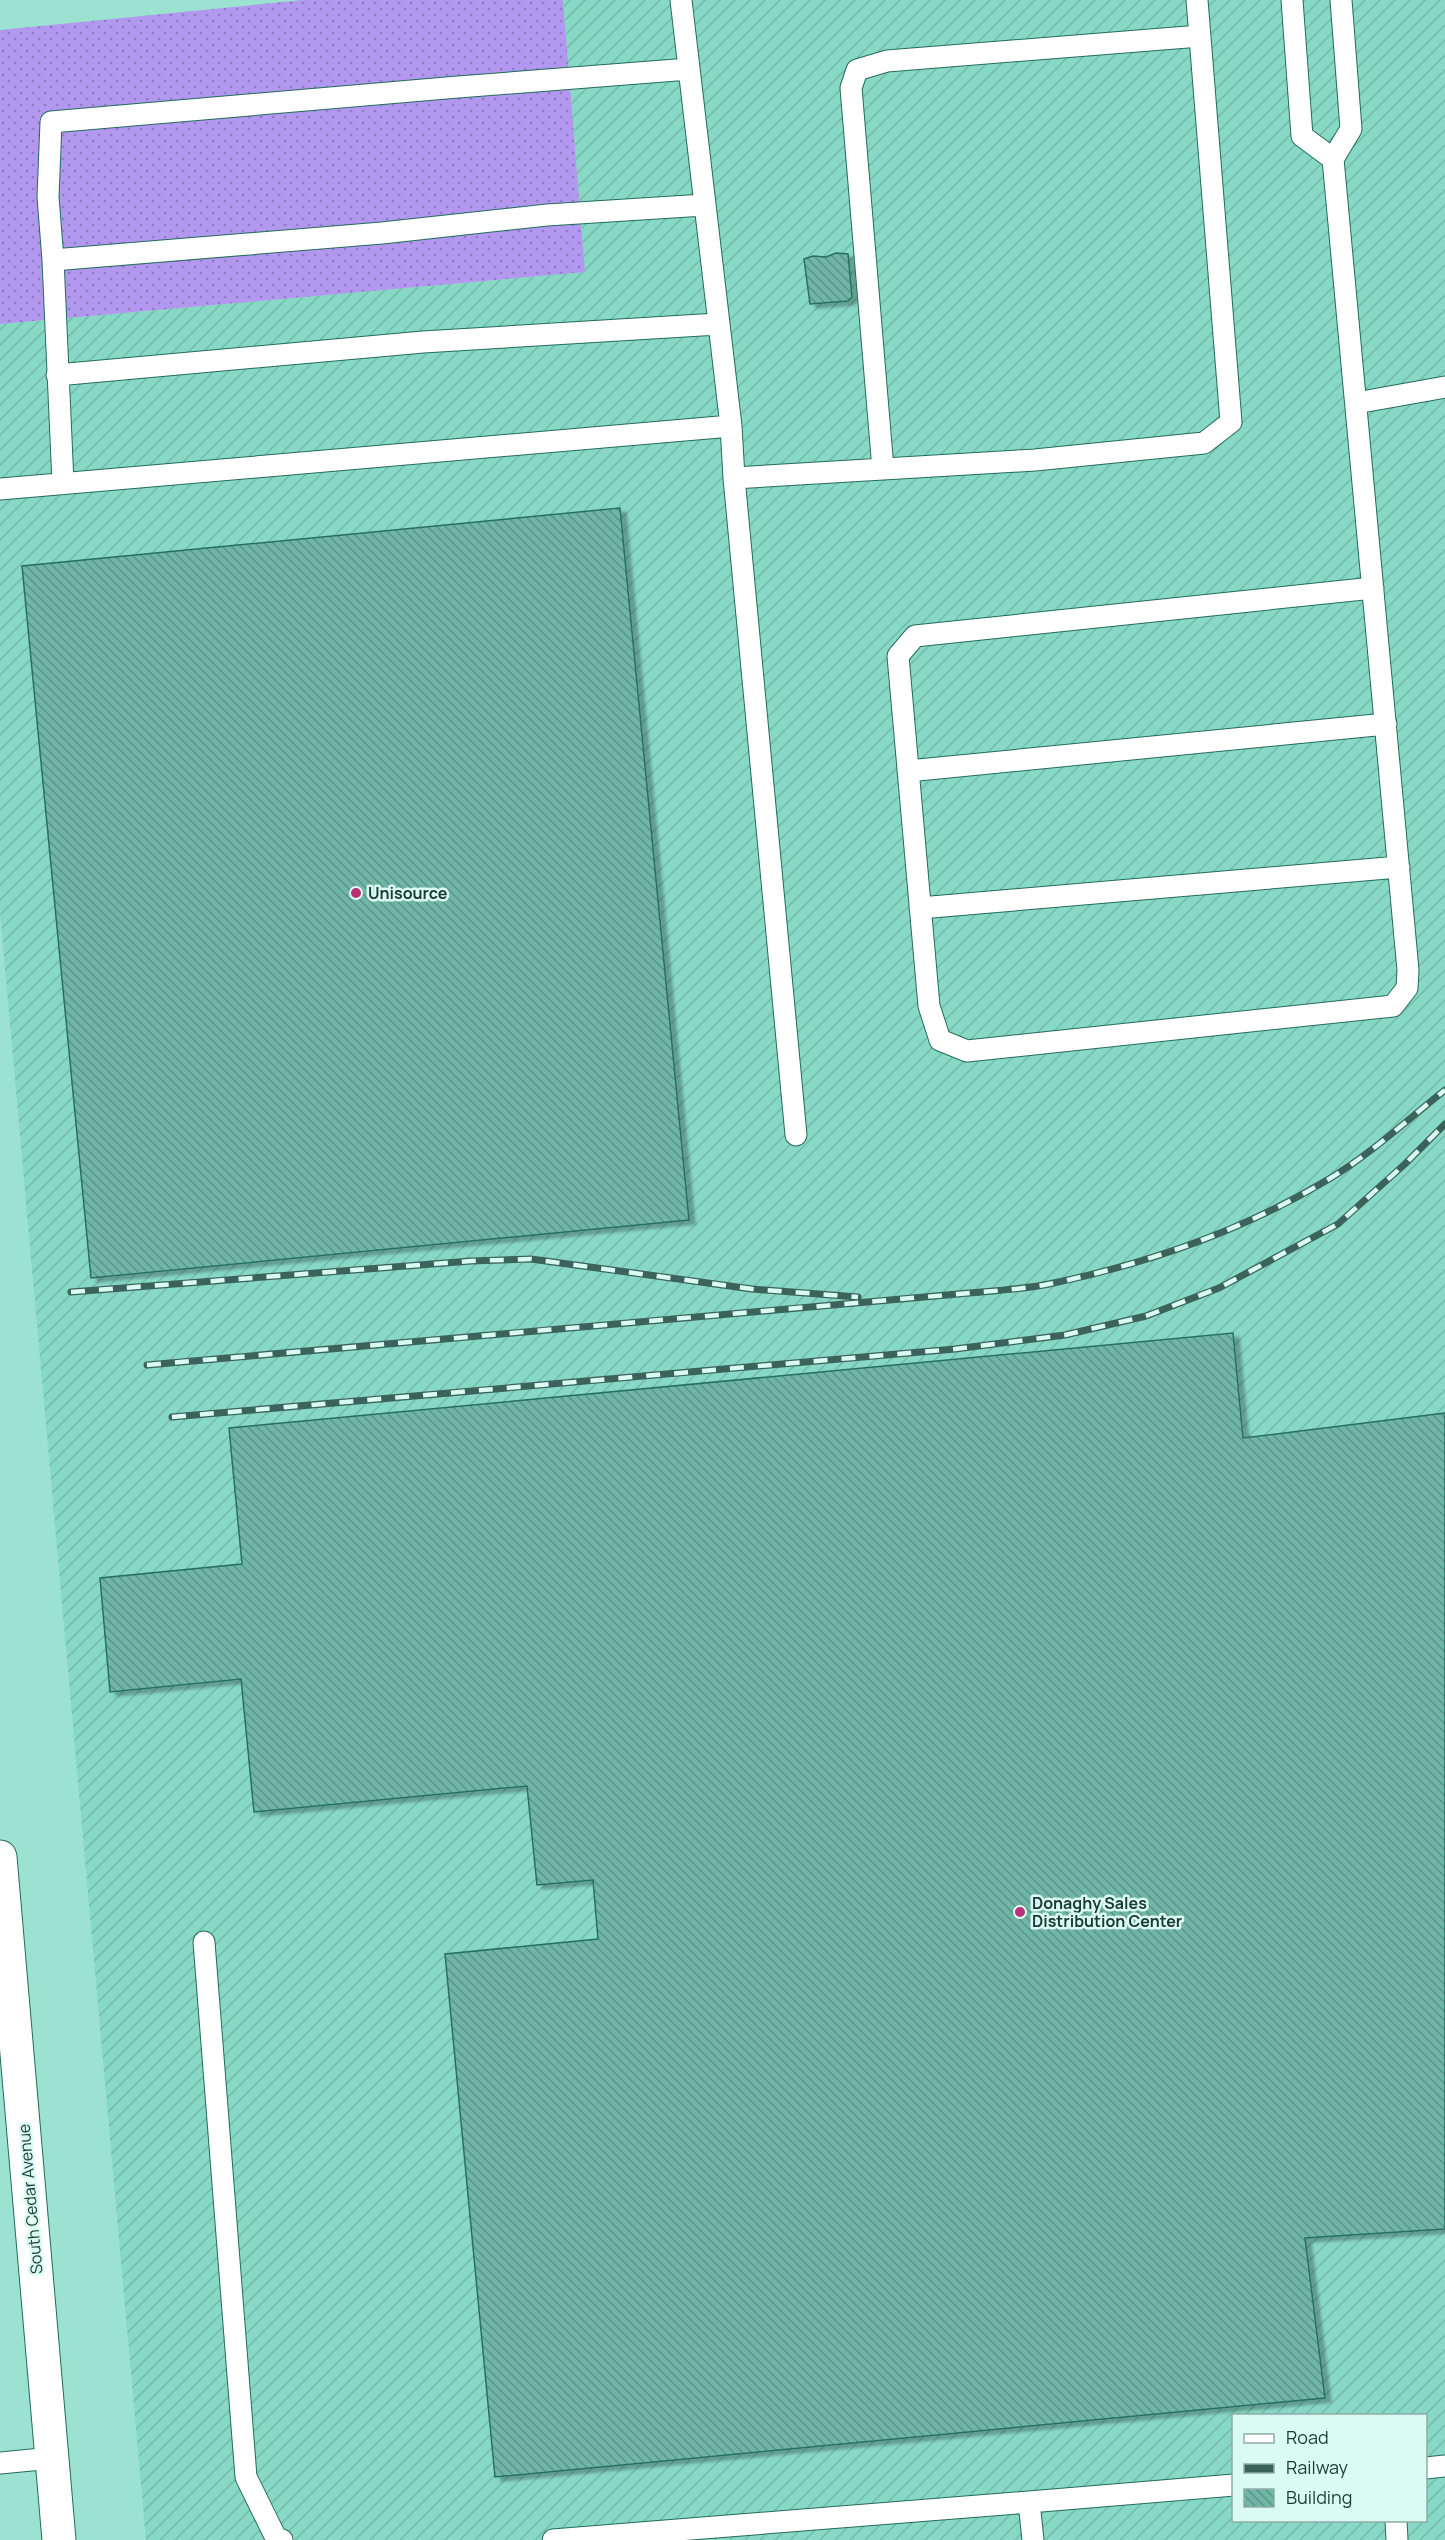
<svg xmlns="http://www.w3.org/2000/svg" width="1445" height="2540" font-family="Manrope,sans-serif">
<style>
.industrial{fill:url(#industrial-furrows);fill-rule:evenodd}
.grass{fill:url(#grass-dots)}
.building{fill:url(#building-back-hatch);stroke:#277061;stroke-width:1.5;filter:url(#shadow)}
.lines{fill:none;stroke-linecap:round;stroke-linejoin:round}
.service-casing{stroke:#236c5d;stroke-width:23}
.secondary-casing{stroke:#236c5d;stroke-width:35}
.service{stroke:#fff;stroke-width:21}
.secondary{stroke:#fff;stroke-width:33}
.rail-casing{stroke:#3b6359;stroke-width:7}
.rail{stroke:#d9fbf2;stroke-width:4.5;stroke-dasharray:14;stroke-linecap:butt}
.poi-dot{fill:#ba3271;stroke:#d9fbf2;stroke-width:2}
.labels{text-anchor:middle;dominant-baseline:central;stroke-width:5;stroke-linejoin:round;paint-order:stroke}
.poi-label{font-size:16px;font-weight:bold;fill:#1b3932;stroke:#d9fbf2;text-anchor:start}
.street-label{font-size:16px;fill:#1b3932;stroke:#d9fbf2}
</style>
<defs>
<pattern id="industrial-furrows" width="10" height="10" patternUnits="userSpaceOnUse" patternTransform="scale(1.5)"><rect width="10" height="10" fill="#87d8c4"/><path d="M-1 1l2-2M0 10L10 0M9 11l2-2" fill="none" stroke="#74baa9"/></pattern>
<pattern id="grass-dots" width="8" height="8" patternUnits="userSpaceOnUse" patternTransform="scale(1.5)"><rect width="8" height="8" fill="#b298ef"/><path d="M2 2h.1M6 6h.1" fill="none" stroke="#907dc2" stroke-width="1.8" stroke-linecap="round"/></pattern>
<pattern id="building-back-hatch" width="6" height="6" patternUnits="userSpaceOnUse" patternTransform="scale(1.5)"><rect width="6" height="6" fill="#70b6a5"/><path d="M-1 5l2 2M0 0l6 6M5-1l2 2" fill="none" stroke="#5b9587"/></pattern>
<filter id="shadow"><feDropShadow dx="6" dy="4" stdDeviation="1.5" flood-color="#0004"/></filter>
</defs>
<rect width="100%" height="100%" fill="#9be2d0"/>
<path class="industrial" d="M563,0H1445V2540H146L0,912V324L585,272ZM1234,2416H1426V2520H1234Z"/>
<path class="grass" d="M303,0H563L585,272L0,324V30Z"/>
<path class="building" d="M836,253L848,254L852,297L848,301L810,304L804,259L813,256L826,257Z
M620,508L689,1220L91,1278L22,566Z
M1233,1333L1243,1438L1445,1413V2229L1305,2238L1325,2398L495,2477L445,1954L598,1939L593,1880L537,1885L527,1786L254,1812L241,1679L110,1692L100,1578L242,1564L229,1428Z"/>
<g class="lines">
<g class="service-casing">
<path id="service" d="M681,0L731,426L734,478L796,1135
M1292,0L1302,136L1333,159L1351,129L1341,0
M689,69L458,87L51,122L48,197L53,260L382,233L547,215L704,205
M1333,159L1408,970L1407,988L1393,1006L967,1051L940,1040L929,1006L898,656L915,636L1373,588
M53,260L63,483
M57,375L423,342L718,324
M1356,403L1445,387
M883,469L851,88L857,70L887,61L1200,36
M734,478L1035,460L1204,443L1231,422L1197,0
M0,489L731,426
M908,771L1386,724
M920,908L1399,867
M204,1942L246,2477L276,2538L282,2540
M0,2463L52,2458
M1426,2468L1445,2466
M1396,2520L1397,2540
M553,2540L1029,2502
M1033,2540L1029,2502L1234,2485"/>
</g>
<g class="secondary-casing">
<path id="secondary" d="M0,1857L59,2540"/>
</g>
<use href="#service" class="service"/>
<use href="#secondary" class="secondary"/>
<g class="rail-casing">
<path id="rail" d="M71,1292L471,1261L531,1259L752,1289L858,1297
M147,1365L958,1294C988,1291 1019,1290 1049,1284C1147,1264 1244,1230 1329,1179C1372,1153 1407,1120 1445,1090
M172,1417L955,1349L1065,1335L1146,1316L1219,1288L1338,1224L1405,1164L1445,1124"/>
</g>
<use href="#rail" class="rail"/>
</g>
<g class="poi-dot">
<circle cx="356" cy="893" r="6"/>
<circle cx="1020" cy="1912" r="6"/>
</g>
<g class="labels">
<g class="poi-label">
<text x="368" y="893">Unisource</text>
<text x="1032" y="1903">Donaghy Sales<tspan x="1032" dy="18">Distribution Center</tspan></text>
</g>
<g class="street-label">
<text transform="translate(30 2199) rotate(-95)">South Cedar Avenue</text>
</g>
</g>
<rect x="1232" y="2414" width="195" height="108" fill="#d9fbf2" stroke="#8dada5" stroke-width="1.5"/>
<rect x="1244" y="2434" width="30" height="9" fill="#ffffff" stroke="#8dada5" stroke-width="1.5"/>
<text x="1286" y="2444" font-size="18" fill="#1b3932">Road</text>
<rect x="1244" y="2464" width="30" height="9" fill="#3b6359" stroke="#8dada5" stroke-width="1.5"/>
<text x="1286" y="2474" font-size="18" fill="#1b3932">Railway</text>
<rect x="1244" y="2489" width="30" height="18" fill="url(#building-back-hatch)" stroke="#8dada5" stroke-width="1.5"/>
<text x="1286" y="2504" font-size="18" fill="#1b3932">Building</text>
</svg>
